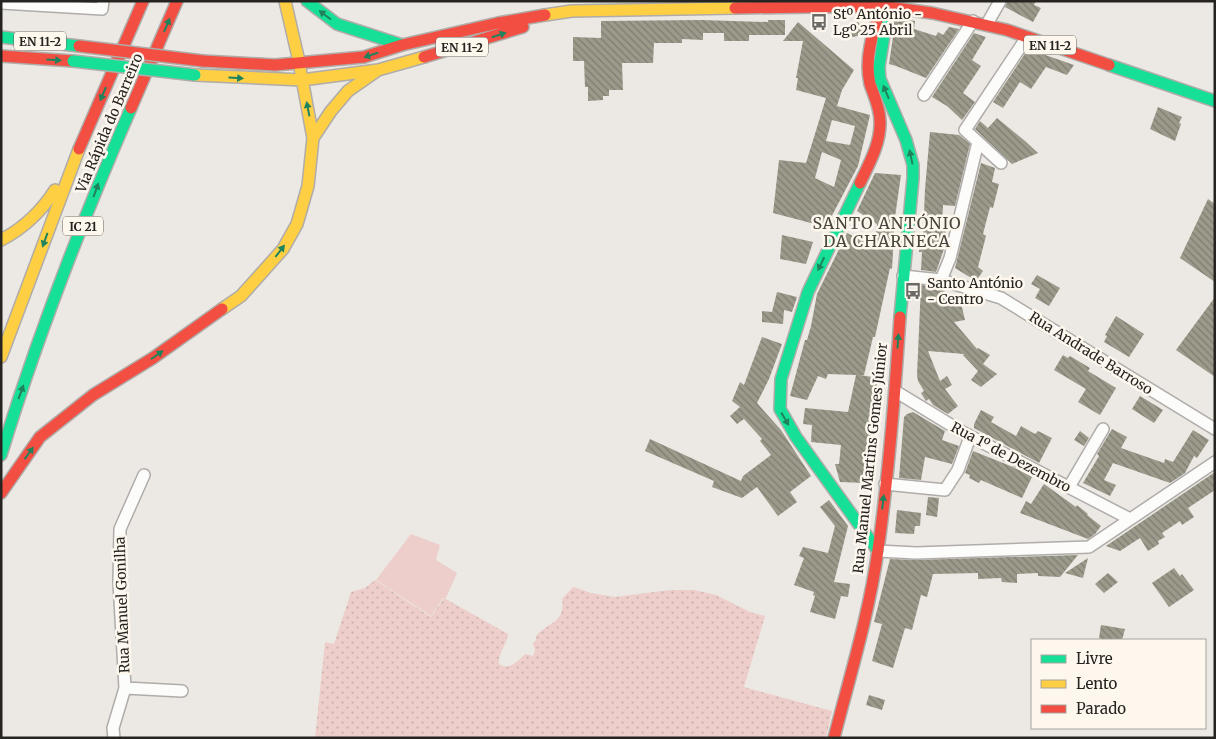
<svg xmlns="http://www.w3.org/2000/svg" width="1216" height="739" font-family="Merriweather,serif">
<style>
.grass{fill:url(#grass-dots)}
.green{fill:#edceca}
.building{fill:url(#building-back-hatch);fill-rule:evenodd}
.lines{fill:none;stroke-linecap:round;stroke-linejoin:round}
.street-casing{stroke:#afaca9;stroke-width:14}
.fast-casing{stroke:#afaca9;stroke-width:14}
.slow-casing{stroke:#afaca9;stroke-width:14}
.jam-casing{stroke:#afaca9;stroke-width:14}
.street{stroke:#fcfcfb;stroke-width:11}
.fast{stroke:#16e098;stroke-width:11}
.slow{stroke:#ffcf43;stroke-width:11}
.jam{stroke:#f24e42;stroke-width:11}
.fast-bridge-casing{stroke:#afaca9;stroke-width:14;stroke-linecap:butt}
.jam-bridge-casing{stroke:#afaca9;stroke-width:14;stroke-linecap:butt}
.fast-bridge{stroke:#16e098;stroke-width:11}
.jam-bridge{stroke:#f24e42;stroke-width:11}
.oneway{fill:#1e825c}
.labels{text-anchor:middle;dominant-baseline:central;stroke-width:5;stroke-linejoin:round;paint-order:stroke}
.shield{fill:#fdf7ee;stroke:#66635e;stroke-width:1}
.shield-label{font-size:12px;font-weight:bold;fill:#262421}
.poi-label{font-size:14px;fill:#262421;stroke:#fdf7ee;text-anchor:start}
.street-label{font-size:14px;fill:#262421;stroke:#fdf7ee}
.quarter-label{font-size:16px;letter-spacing:1px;fill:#4a453e;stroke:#fdf7ee}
</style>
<defs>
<pattern id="grass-dots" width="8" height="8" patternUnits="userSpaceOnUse" patternTransform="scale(1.25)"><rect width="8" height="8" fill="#edceca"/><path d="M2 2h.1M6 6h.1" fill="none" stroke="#cbb1ad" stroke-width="1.8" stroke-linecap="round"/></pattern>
<pattern id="building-back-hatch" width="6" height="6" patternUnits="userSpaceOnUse" patternTransform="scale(1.25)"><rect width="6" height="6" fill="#9c9a8b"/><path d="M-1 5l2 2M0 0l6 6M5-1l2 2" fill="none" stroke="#7f7d71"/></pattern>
</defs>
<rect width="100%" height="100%" fill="#ece9e4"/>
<path class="grass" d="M375,580L431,617L444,598L508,634C507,645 498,652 499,664C509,671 518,661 525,654L533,656L535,651L533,643L536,640V636C548,622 566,623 562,599L573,587L591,593L615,597L670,590H694L716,595L750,612L765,616L744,687L832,711L826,738H315L325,642L334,644L351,592L365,588Z"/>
<path class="green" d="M411,534L440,545L436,560L457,573L446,598H443L431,616L376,580Z"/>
<path class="building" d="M1007,1H1036L1034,5L1041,8L1033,22L1005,7Z
M894,18L915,21L914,29L936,36L938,32L943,35L949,27L959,29L926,78L896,66L889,64L894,30Z
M701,20L768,22V20H785V35H749V41H724V33H703V40L682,39V43H654L653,63H622L623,90H609V96H603V100L588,101V87H585L584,61H573V37L601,38V21Z
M798,22L854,70L842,90L837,106L870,115L858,166L826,227L773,213L779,160L806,163L826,98L796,90L798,78H796L803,41H783ZM832,120L855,126L850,145L826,141ZM822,152L841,160L834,187L815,178Z
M858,22L863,28L861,35L853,37L848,32L850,24Z
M974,33L986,37L972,60L981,66L963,93L975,102L962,120L947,106L932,97Z
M1028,49L1074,65L1067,75L1046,67L1031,89L1020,82L1003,108L993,102Z
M1158,107L1182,117L1179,123L1181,124L1175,141L1150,129Z
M997,118L1025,141L1038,153L1012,164L975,129L980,121L988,128Z
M930,132L959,135L970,144L955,206L943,205L942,228H946L945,246L936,272L921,270L922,252H919L920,235L923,236L925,189Z
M981,163L995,168L992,182L999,184L993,208L990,207L983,234L986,236L978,267L983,271L976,281L955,268Z
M875,173L901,175L895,217L892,269L890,268L875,337H873L864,375H860L878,378L865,483L840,482L835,464H839L841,445L811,442L812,425L803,424L805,408L848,412L856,375L828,374L826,379L818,376L807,400L790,396L805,340H807L811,326L817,294L847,233L875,247L877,224L857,211Z
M1208,199L1215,204V282L1180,258Z
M782,235L813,242L806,264L780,259Z
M1037,275L1060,288L1049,306L1035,298L1040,289L1031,284Z
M921,285L939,287L952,297L959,295L965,320L954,322L977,349L978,348L990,355L983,364L997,374L981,387L971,380L978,371L963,355L964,354L928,351L940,381L947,376L952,385L945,389L958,406L948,414L933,405L929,399L926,401L921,393L924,391L918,381L917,375Z
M777,292L797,297L792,312L784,310L783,324L762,322V311L772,312Z
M1215,297V377L1176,350Z
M1116,316L1144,334L1129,357L1104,342L1107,336L1105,335Z
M762,337L782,344L769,379L757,403L781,430L811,476L790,492L797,502L778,516L757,487L742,498L712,487L714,481L645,451L650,439L741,481L743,476L771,455L760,441L762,439L744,419L737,424L730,416L740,407L732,401L740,382L744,385Z
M1063,355L1068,358L1070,356L1090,368L1088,371L1116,388L1100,415L1078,402L1086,389L1054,370Z
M1140,396L1163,410L1154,423L1132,409Z
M981,410L994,417L991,422L1016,436L1021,426L1035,434L1038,431L1052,438L1039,463L974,428V424Z
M913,412L945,431L942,440L959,446L952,464L925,457L921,480L899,478L904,417L907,414Z
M1112,429L1127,437L1121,448L1164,463L1165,459L1173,462L1193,430L1209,440L1197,458L1194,456L1185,473L1170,483L1113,463L1104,480L1116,485L1110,496L1083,483L1099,456L1097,454Z
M1080,431L1089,438L1084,446L1074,440Z
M973,451L1013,467L1032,477L1022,498L981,480L979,483L969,478L970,475L965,473Z
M1215,472V490L1188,508L1194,517L1182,525L1180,521L1162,533L1165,537L1158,541L1159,544L1148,551L1140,538L1120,551L1106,546Z
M1044,484L1076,507L1077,505L1088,514L1087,515L1101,526L1095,534L1088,539L1020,513L1026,501L1031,504Z
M928,497L939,498L937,517L926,515Z
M829,500L848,526L834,582L850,584L848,597L841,596L835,619L810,612L815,596L813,595L814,592L794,585L804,558L799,556L803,547L828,553L835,526L820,507Z
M897,510L921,513L920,526H915L914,534L895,533Z
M1078,555L1060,577L1038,576V573L1017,574V583L1002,582L1001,578L978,579V573L933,574L927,597L921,595L912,630L905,628L893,668L872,661L882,624L874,622L890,559L916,560Z
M1088,558L1083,578L1065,573Z
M1174,568L1180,576L1182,574L1194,590L1169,607L1152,583Z
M1108,573L1118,582L1104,593L1095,584Z
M1101,625L1125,629L1122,640H1102V639L1099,638Z
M869,695L885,700L882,710L866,705Z"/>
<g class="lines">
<g class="street-casing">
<path id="street" d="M1,3L102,9L103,1
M987,24L1000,1
M924,95L973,21
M1001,163L965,130L1027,37
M903,276L941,280L1001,298L1215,429
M941,280L950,258L978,142
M895,391L964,433L1130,519
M885,484L945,490L958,470L970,437
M1069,487L1103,429
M878,551L916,553L1089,547L1215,462
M125,688L182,691
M114,738L113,728L125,688L119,582L120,529L144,475"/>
</g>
<g class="fast-casing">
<path id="fast" d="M307,1L337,24L402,45
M882,1L885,29L879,67L880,79L906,140L913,165V178L900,317
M1,37L79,46
M1109,65L1215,101
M860,183L808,292L781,379L780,409L796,437L878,551
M1,455C37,337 82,221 131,108"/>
</g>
<g class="slow-casing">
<path id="slow" d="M545,15L572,11L735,8
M195,75L302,80L378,70L424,57
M313,138L331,111L348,91L378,70
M1,240C24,228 41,212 55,190
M222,309L241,296L283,249L297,224L308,186L313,138L298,57L285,1
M1,357L79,149"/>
</g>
<g class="jam-casing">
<path id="jam" d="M735,8L881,6L932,13L1007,30L1109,65
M1,56L73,61
M424,57L523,27
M203,61L275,65L364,57L402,45L498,23L545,15
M131,108L177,1
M79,149L143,1
M860,183C869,164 881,143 880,121C880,108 874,96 870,84C864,59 873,31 881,8
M1,493L40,437L93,395L153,358L222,309
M834,738C850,676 869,614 878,550C889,473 895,394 900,317"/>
</g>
<use href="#street" class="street"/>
<use href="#fast" class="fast"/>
<use href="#slow" class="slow"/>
<use href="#jam" class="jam"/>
<g class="fast-bridge-casing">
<path id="fast-bridge" d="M73,61L195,75"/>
</g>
<g class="jam-bridge-casing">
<path id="jam-bridge" d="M79,46L203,61"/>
</g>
<use href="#fast-bridge" class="fast-bridge"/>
<use href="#jam-bridge" class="jam-bridge"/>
</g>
<defs><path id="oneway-solid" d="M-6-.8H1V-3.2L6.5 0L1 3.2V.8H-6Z" transform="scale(1.25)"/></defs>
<g class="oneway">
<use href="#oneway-solid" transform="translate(325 15) rotate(-143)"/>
<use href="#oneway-solid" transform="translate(167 25) rotate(-67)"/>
<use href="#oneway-solid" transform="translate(499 35) rotate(-18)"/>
<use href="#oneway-solid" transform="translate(371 55) rotate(163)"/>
<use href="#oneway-solid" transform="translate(54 60) rotate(4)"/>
<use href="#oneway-solid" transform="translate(236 78) rotate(4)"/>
<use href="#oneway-solid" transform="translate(886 92) rotate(-113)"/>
<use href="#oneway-solid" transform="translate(103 94) rotate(113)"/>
<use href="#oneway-solid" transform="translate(308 109) rotate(-101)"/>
<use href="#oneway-solid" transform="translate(911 157) rotate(-102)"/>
<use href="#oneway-solid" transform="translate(96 190) rotate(-70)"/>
<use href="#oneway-solid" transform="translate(45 240) rotate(110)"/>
<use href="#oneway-solid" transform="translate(280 251) rotate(-52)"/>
<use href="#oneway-solid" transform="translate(821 264) rotate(116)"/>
<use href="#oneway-solid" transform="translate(898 341) rotate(-86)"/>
<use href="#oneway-solid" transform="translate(157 355) rotate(-35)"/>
<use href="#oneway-solid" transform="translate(21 392) rotate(-70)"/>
<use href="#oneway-solid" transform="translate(785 419) rotate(60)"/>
<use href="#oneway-solid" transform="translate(29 453) rotate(-54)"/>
<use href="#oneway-solid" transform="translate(883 502) rotate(-84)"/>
</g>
<defs>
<g id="bus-bare" transform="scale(1.35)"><path d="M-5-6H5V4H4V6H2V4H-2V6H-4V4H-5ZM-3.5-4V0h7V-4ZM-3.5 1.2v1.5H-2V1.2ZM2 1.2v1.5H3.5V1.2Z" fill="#6b6965" stroke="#fdf7ee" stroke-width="2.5" paint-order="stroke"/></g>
</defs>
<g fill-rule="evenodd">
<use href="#bus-bare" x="819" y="22"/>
<use href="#bus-bare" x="913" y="291"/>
</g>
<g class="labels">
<g class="shield">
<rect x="14" y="31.5" width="52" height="19" rx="4"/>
<rect x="1024" y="35.5" width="52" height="19" rx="4"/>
<rect x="436" y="37.5" width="52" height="19" rx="4"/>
<rect x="63" y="216.5" width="40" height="19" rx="4"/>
</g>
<g class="shield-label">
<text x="40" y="41">EN 11-2</text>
<text x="1050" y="45">EN 11-2</text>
<text x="462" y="47">EN 11-2</text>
<text x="83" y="226">IC 21</text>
</g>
<g class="poi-label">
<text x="833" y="14">Stº António -<tspan x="833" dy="16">Lgº 25 Abril</tspan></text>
<text x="927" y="283">Santo António<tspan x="927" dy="16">- Centro</tspan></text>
</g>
<g class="street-label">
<text transform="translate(109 123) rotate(-67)">Via Rápida do Barreiro</text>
<text transform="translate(1091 353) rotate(32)">Rua Andrade Barroso</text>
<text transform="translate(1011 457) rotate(28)">Rua 1º de Dezembro</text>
<text transform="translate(870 458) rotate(-84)">Rua Manuel Martins Gomes Júnior</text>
<text transform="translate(122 605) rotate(-92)">Rua Manuel Gonilha</text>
</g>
<g class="quarter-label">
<text x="887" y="223">SANTO ANTÓNIO<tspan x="887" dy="18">DA CHARNECA</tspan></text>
</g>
</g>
<rect width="1216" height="739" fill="none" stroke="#262421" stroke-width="5"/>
<rect x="1031" y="639" width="175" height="90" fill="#fdf7ee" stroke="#a7a39c"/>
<rect x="1041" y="655" width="25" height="8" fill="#16e098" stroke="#a7a39c"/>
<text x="1076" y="664" font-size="15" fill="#262421">Livre</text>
<rect x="1041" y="680" width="25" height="8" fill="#ffcf43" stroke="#a7a39c"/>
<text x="1076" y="689" font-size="15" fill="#262421">Lento</text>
<rect x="1041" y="705" width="25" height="8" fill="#f24e42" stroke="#a7a39c"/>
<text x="1076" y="714" font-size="15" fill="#262421">Parado</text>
</svg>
